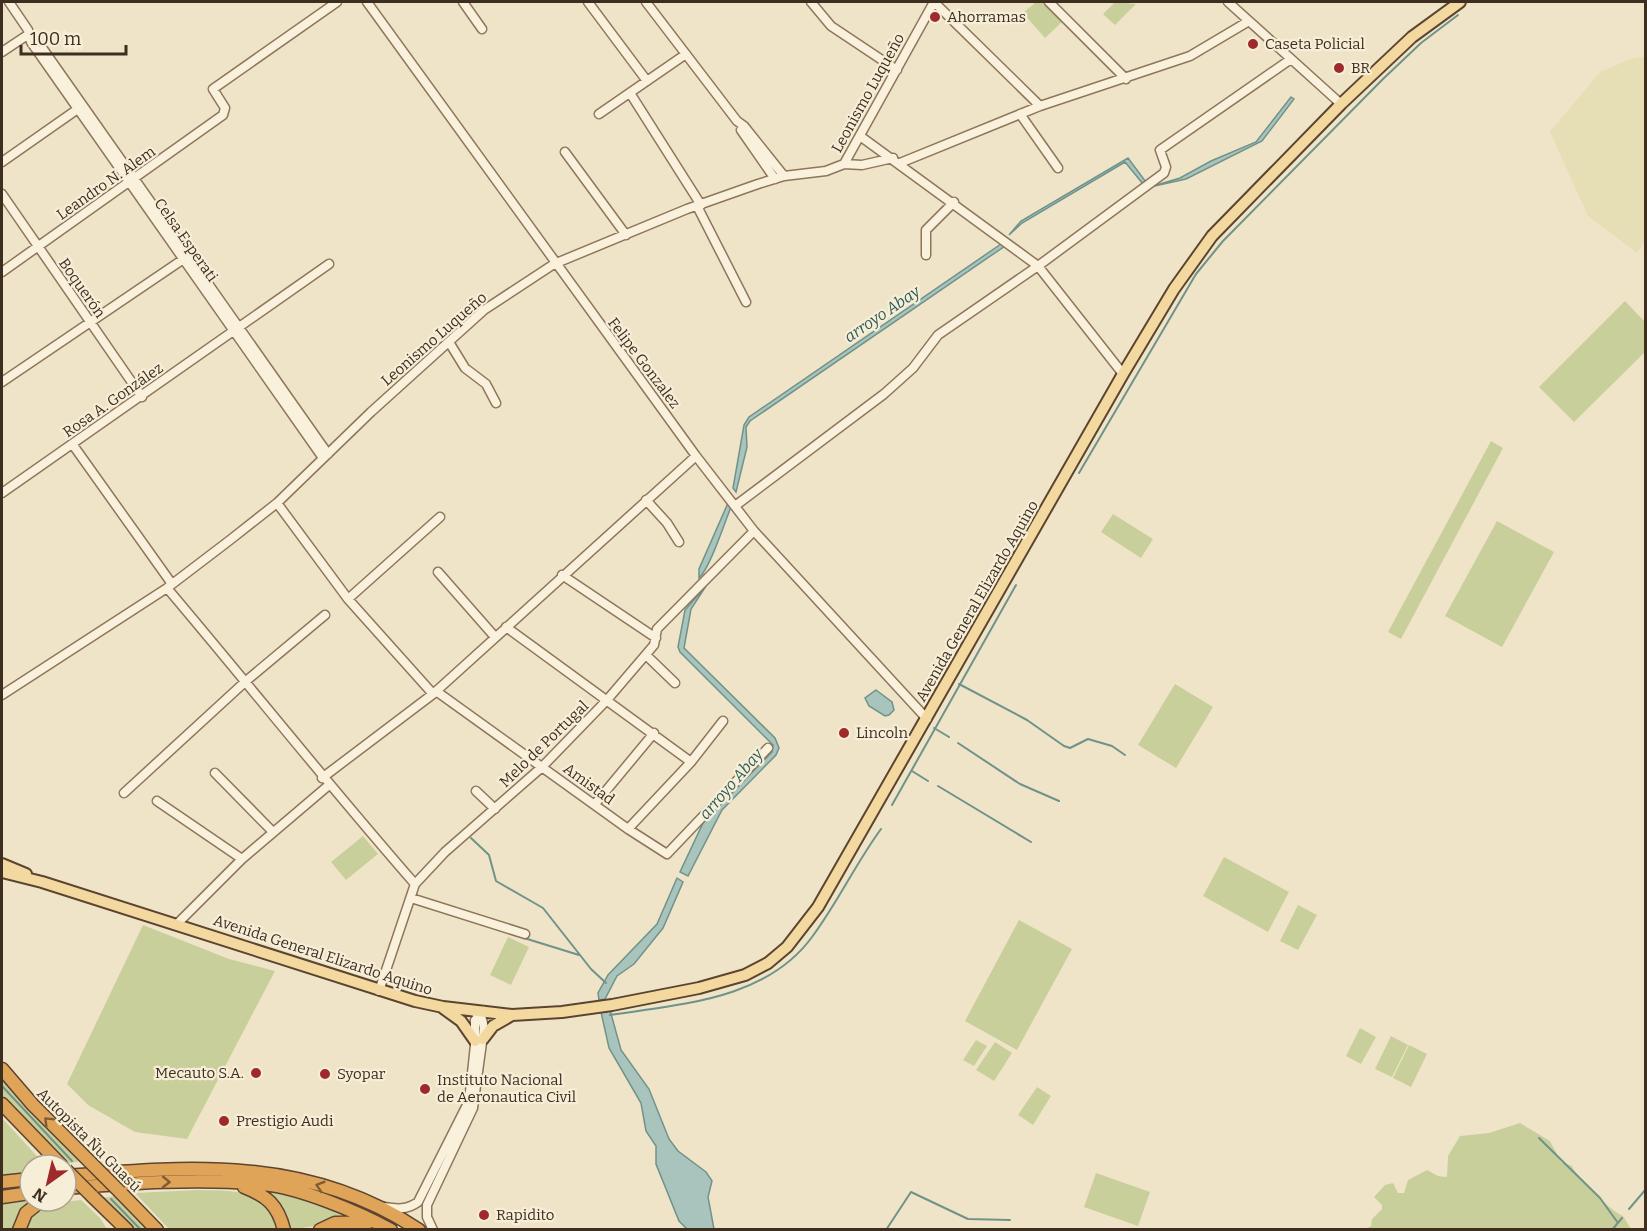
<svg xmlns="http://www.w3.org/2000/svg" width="1647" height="1231" font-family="Bitter,serif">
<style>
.farmland{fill:#e6deb5}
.green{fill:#c9cf9b}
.water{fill:#a9c4bc;stroke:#6f938a;stroke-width:1.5}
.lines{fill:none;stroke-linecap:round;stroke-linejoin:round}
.stream{stroke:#6f938a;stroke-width:2}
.minor-casing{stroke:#8d765c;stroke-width:11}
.major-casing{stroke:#5b4430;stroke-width:14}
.highway-casing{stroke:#5b4430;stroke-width:15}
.minor{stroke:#faf1dc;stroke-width:8}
.major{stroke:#f3d9a0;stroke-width:10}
.highway{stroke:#e0a458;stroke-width:12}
.highway-bridge-casing{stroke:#5b4430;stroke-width:15;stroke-linecap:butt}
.highway-bridge{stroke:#e0a458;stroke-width:12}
.oneway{stroke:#7e5d36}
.poi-dot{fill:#9e2a2b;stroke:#f7eed8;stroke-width:2}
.labels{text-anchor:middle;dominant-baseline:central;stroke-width:4.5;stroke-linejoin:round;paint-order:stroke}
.poi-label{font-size:15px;fill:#3d2e20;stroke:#f7eed8;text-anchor:start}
.street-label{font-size:15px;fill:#3d2e20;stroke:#f7eed8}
.water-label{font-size:16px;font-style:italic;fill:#2f5d5a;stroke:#f7eed8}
</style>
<rect width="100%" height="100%" fill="#f0e4c8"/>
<path class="farmland" d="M1636,57L1646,58V240L1637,253L1588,216L1550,132L1600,72Z"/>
<path class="green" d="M1036,2H1044L1062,22L1045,38L1023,13Z
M1115,2L1136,4L1115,25L1103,14Z
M1625,301L1645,322V352L1574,422L1539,387Z
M1491,441L1503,448L1401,639L1388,632Z
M1113,514L1153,539L1141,558L1101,532Z
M1497,521L1554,552L1502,647L1445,616Z
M1175,684L1213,707L1176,768L1138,745Z
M363,836L378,854L346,880L331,862Z
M1224,857L1289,892L1268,932L1203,896Z
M1298,905L1317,915L1298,950L1280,941Z
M1019,920L1072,949L1017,1050L965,1021Z
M143,925L229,959L275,971L187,1139L135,1132L88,1105L67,1084Z
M508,937L529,947L511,985L490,975Z
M1360,1028L1376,1037L1361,1064L1346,1056Z
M1391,1036L1408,1045L1392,1077L1375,1069Z
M976,1040L987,1046L974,1066L963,1060Z
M995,1042L1012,1053L994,1081L976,1070Z
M1409,1045L1427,1054L1411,1087L1393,1078Z
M2,1079L80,1161L67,1164L2,1095Z
M1037,1087L1051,1096L1033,1125L1018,1115Z
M2,1118L45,1165H30V1172L2,1176Z
M1520,1123L1550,1141L1561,1162L1572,1166C1576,1178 1611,1211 1623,1216L1631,1229H1365L1371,1226L1372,1219L1382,1209V1205L1374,1197L1385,1185L1393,1183L1398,1193H1404L1408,1180L1427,1170L1438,1176L1447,1177L1448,1156L1460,1136L1489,1133Z
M1096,1173L1150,1192L1138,1226L1084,1207Z
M198,1190C235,1191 267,1188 278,1229H169L135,1193Z
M264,1190L323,1205L352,1216C329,1222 310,1229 287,1229Z
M116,1196L150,1229H133L101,1198Z
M81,1200L100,1218L107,1229L24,1230C35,1202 56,1203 81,1200Z
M31,1201L22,1212L14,1229H2V1204Z"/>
<path class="water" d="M1291,97L1294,99L1262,141L1186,179L1150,187L1180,178L1211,161L1256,142Z
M1128,158L1146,182L1143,184L1125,162L1022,223L1009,235L1021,221Z
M1001,244L1005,246L750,421L746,427L747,447L736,492L733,488L744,425L749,417Z
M728,503L731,507C724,524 710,568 699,578V569Z
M706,586L691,609L684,648L775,738L779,748L776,755L722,810L688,876L680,872L704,821L772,752L773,745L680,652L678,647L685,610Z
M876,690L892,702L894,710L889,715L885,716L869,706L865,698Z
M677,878L683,882L663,928L634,964L617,976L605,999L599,1000L598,993L608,975L657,924Z
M610,1010L621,1050L649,1089L669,1139L678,1151L706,1172L712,1181L708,1197L714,1229H687L679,1221L656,1164V1146L646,1131L641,1103L609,1048L601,1012Z"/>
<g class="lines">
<path class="stream" d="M1079,473L1196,274L1223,241L1383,79L1421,43L1458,15
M959,684L1027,720L1064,746L1070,748L1088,739L1112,746L1125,755
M934,728L949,737
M958,743L1020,784L1059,801
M912,771L928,781
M938,786L1031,842
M892,805L1016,585
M471,838L489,855L496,881L543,908L591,969L606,983
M524,938L579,955
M610,1015C681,1004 766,1000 812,937C838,902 856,863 881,829
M2,1086L72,1161
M1539,1138L1600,1198L1618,1223
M111,1199L141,1230
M1629,1209L1646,1189
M886,1230L911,1192L968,1219L1010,1220
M1612,1230L1622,1218"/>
<g class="minor-casing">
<path id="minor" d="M9,2L28,30L31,42L323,458
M367,2L696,456L754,531L927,719
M463,2L482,29
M588,2L647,81
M646,2L737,121L744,126L784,176
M811,2L831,26L897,70
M934,2L1040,106
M1049,2L1126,79
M1228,2L1341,104
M43,49L328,454
M2,52L29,34
M630,93L701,205
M599,114L686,54
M1020,114L1058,168
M741,130L775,179
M860,136L1038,266L1123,374
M565,152L626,235
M2,162L82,106
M900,163L1040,106L1190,56L1249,21
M844,164L862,165L893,158
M2,194L142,397
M697,206L746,302
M926,255V230L954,202
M2,272L223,115L225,108L213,89L337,2
M449,342L465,368L486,384L496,403
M2,382L188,256
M73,445L172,584
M2,493L329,264
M646,500L667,523L679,542
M277,503L348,599L433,694
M735,506L884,394L913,368L938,335L1038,266L1164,173L1166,167L1160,150L1291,59
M438,572L495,637
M562,575L656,638
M167,588C250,686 330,787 415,884
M348,599L440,517
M506,627L691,762
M646,655L675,683
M436,691L628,829L667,854L768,748
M2,695L167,588L230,540L277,503L371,412L484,310L554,264L687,209L758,184L784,176L826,171L844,164L934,2
M215,773L272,831
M322,778L433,694L696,456
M476,791L495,809
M124,793L246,681L325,615
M157,801L242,859
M595,804L654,733
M628,829L691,762L723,721
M411,898L525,934
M177,924L242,859L329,785
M379,991L415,884L445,852L542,767L607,700L654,645L657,629L754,531
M384,1207C397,1209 407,1210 418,1202L469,1101L475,1045V1020L484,1011
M433,1230L427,1217V1205L473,1108L484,1028L482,1019L475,1012"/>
</g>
<g class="major-casing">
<path id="major" d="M2,864L26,874
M2,872L42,882L415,1001L443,1007L512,1015L562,1012L612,1005L699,988L745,975L768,963L787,947L818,907L1123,374L1174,289L1212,236L1341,104L1412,37L1460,2
M443,1008L461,1021L475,1041
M483,1039L493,1026L512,1015"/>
</g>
<g class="highway-casing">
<path id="highway" d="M2,1069L33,1105L90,1162
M2,1104L61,1165
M66,1176C191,1166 308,1156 419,1230
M2,1182L30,1179
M244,1187C267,1196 278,1205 284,1230
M66,1188C131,1183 197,1178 262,1184C299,1187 358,1212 391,1230
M120,1192L157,1230
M92,1196L127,1230
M2,1197L30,1193
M19,1230L26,1213L41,1201
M320,1230L335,1223L369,1222"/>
</g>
<use href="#minor" class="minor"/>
<use href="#major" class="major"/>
<use href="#highway" class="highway"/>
<g class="highway-bridge-casing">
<path id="highway-bridge" d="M90,1162L120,1192
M66,1170L92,1196"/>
</g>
<use href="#highway-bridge" class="highway-bridge"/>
</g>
<defs><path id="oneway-chevron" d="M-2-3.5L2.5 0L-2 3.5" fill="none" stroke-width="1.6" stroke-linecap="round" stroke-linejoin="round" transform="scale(1.5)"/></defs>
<g class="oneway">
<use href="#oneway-chevron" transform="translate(48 1121) rotate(-135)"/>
<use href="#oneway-chevron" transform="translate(166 1182) rotate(1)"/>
<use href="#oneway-chevron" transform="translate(320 1186) rotate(-163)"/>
</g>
<g class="poi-dot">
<circle cx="935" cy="17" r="6"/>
<circle cx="1253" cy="44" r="6"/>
<circle cx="1339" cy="68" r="6"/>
<circle cx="844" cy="733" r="6"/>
<circle cx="256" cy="1073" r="6"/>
<circle cx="325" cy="1074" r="6"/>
<circle cx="425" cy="1089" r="6"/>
<circle cx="224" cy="1121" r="6"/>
<circle cx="484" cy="1215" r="6"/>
</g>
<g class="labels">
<g class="poi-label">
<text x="947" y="17">Ahorramas</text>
<text x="1265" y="44">Caseta Policial</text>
<text x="1351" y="68">BR</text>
<text x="856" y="733">Lincoln</text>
<text x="244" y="1073" text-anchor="end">Mecauto S.A.</text>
<text x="337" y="1074">Syopar</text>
<text x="437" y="1080">Instituto Nacional<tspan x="437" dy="17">de Aeronautica Civil</tspan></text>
<text x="236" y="1121">Prestigio Audi</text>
<text x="496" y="1215">Rapidito</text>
</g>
<g class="street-label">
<text transform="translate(868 93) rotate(-61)">Leonismo Luqueño</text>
<text transform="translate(106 183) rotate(-35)">Leandro N. Alem</text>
<text transform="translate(186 240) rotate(55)">Celsa Esperati</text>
<text transform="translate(82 288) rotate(55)">Boquerón</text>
<text transform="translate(434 339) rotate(-41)">Leonismo Luqueño</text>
<text transform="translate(644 363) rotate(53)">Felipe Gonzalez</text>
<text transform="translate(113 400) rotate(-35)">Rosa A. González</text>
<text transform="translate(977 601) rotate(-60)">Avenida General Elizardo Aquino</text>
<text transform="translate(544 744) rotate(-44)">Melo de Portugal</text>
<text transform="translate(589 784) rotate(36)">Amistad</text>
<text transform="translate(323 955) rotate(18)">Avenida General Elizardo Aquino</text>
<text transform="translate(89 1140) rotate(45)">Autopista Ñu Guasú</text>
</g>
<g class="water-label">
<text transform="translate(882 314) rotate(-34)">arroyo Abay</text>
<text transform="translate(731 784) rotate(-49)">arroyo Abay</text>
</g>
</g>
<rect width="1647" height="1231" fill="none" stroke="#3d2e20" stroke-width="6"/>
<g transform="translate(48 1183) rotate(214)"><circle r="28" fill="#f7eed8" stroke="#ada18e" stroke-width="1.5"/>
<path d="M0-4.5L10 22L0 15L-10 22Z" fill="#9e2a2b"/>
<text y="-9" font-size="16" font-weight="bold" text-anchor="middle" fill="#3d2e20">N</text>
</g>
<path d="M21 45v9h105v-9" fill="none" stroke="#3d2e20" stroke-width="3"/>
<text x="30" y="45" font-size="18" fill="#3d2e20" stroke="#f7eed8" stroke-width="4.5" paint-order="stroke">100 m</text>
</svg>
